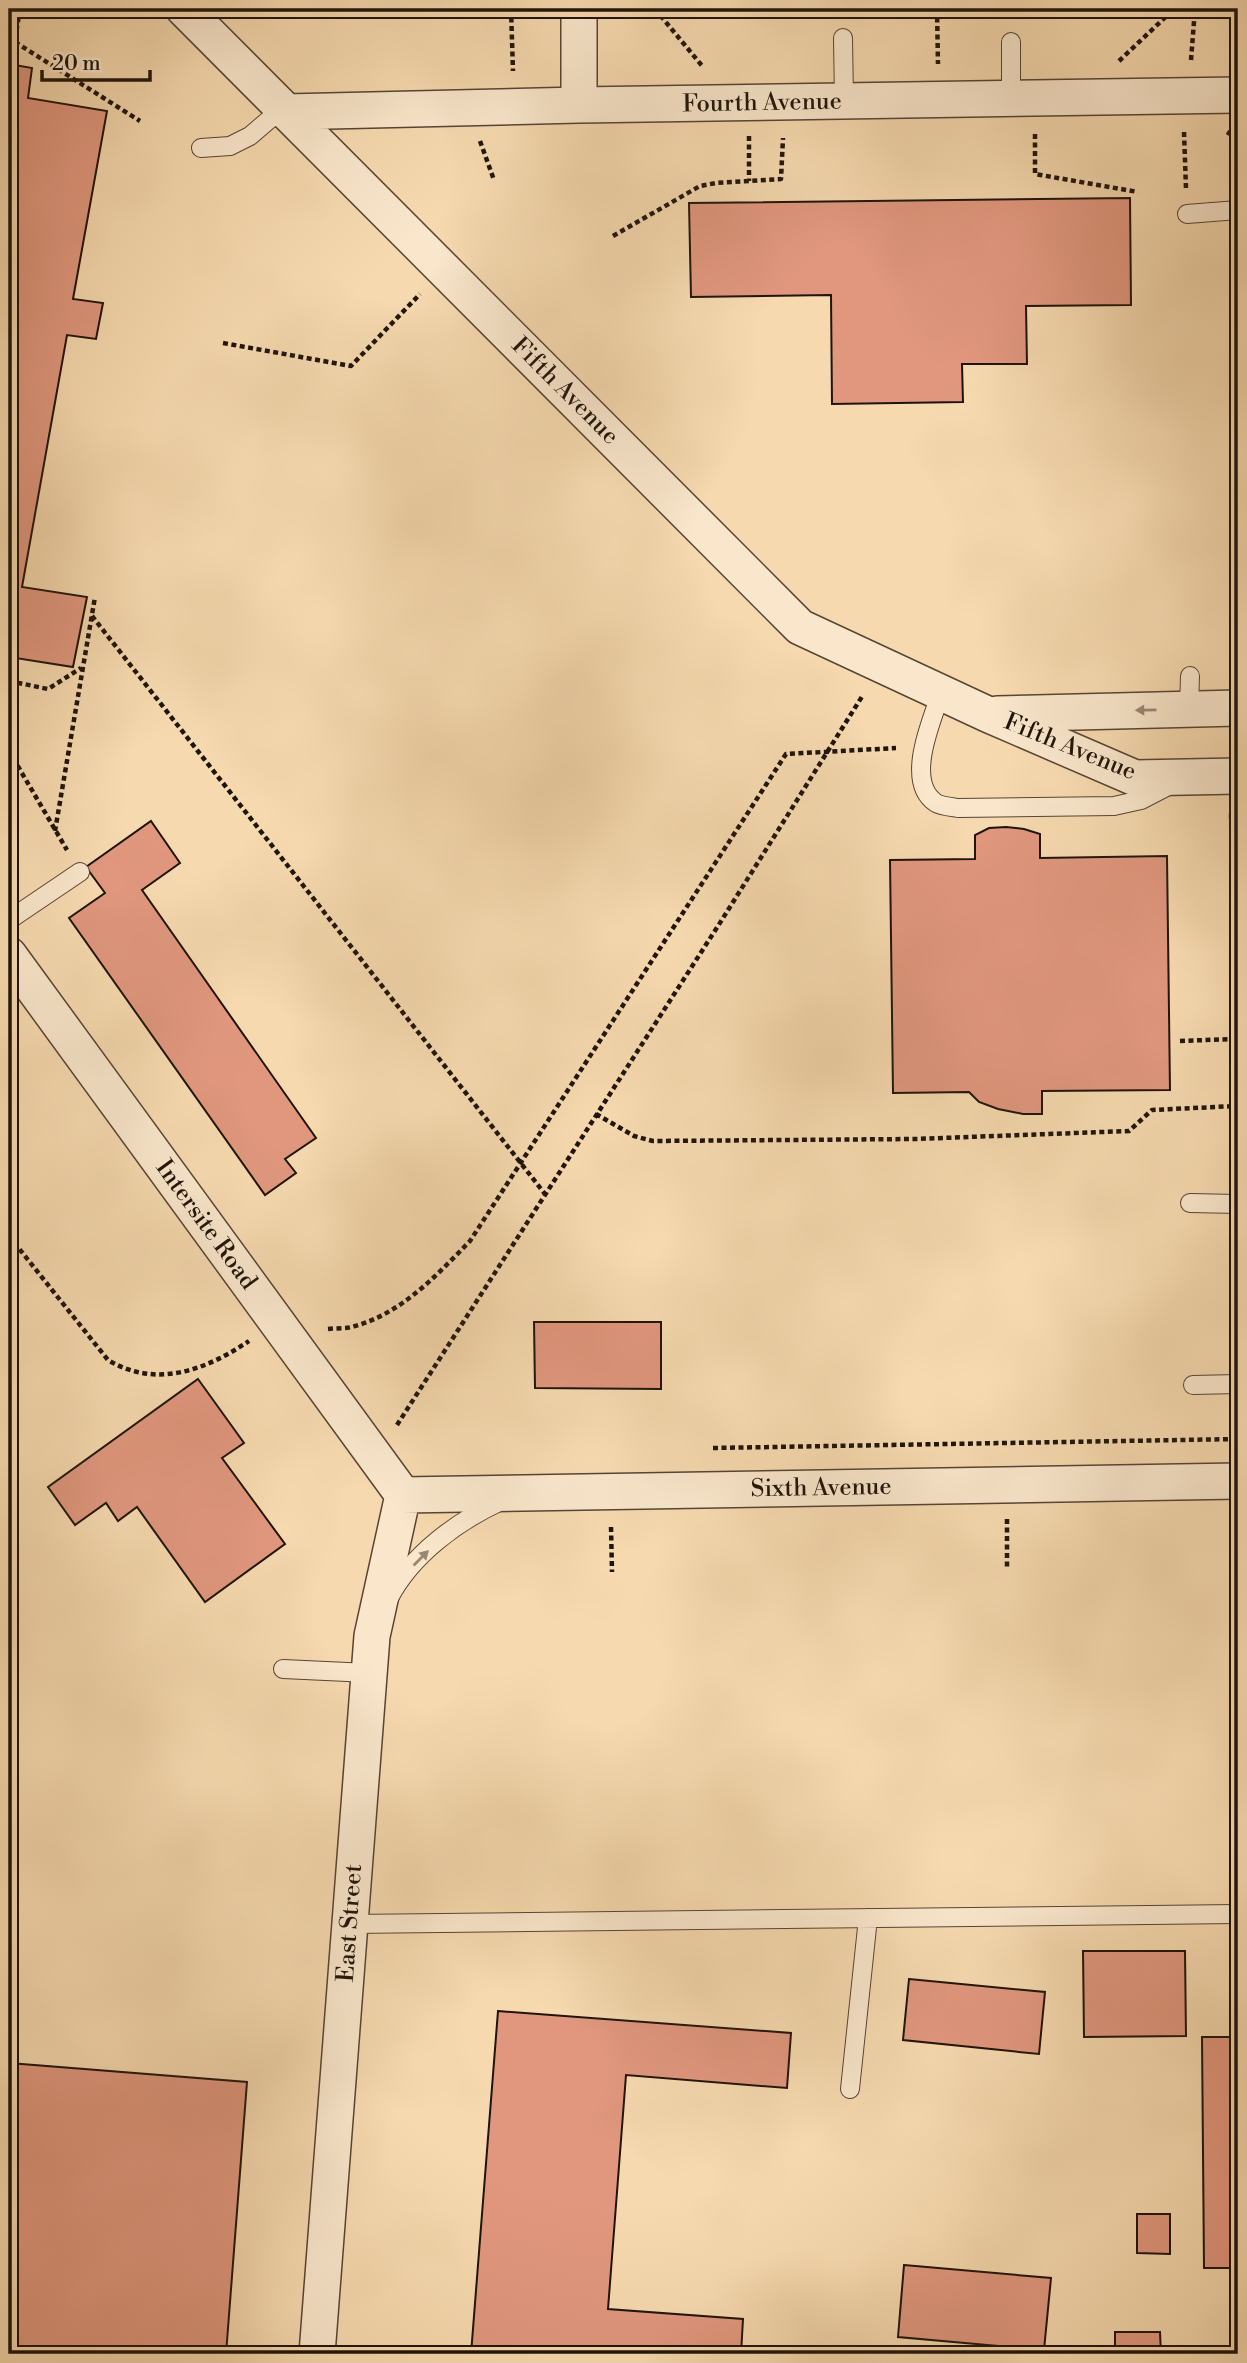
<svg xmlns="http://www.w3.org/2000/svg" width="1247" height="2363" font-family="'Libre Bodoni',serif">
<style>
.building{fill:#e0977e;stroke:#1f140a;stroke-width:2}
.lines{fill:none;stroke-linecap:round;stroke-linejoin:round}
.service-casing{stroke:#554533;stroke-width:20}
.minor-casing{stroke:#554533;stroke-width:38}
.path{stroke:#1f140a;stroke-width:4.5;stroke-dasharray:5 3.5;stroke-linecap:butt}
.service{stroke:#f9e6cb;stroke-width:18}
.minor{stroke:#f9e6cb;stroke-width:35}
.oneway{fill:#978874}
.labels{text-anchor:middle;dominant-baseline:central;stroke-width:5;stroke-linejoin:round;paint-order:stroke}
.street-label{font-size:24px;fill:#1f140a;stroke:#f9e6cb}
</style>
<rect width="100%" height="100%" fill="#f6d9af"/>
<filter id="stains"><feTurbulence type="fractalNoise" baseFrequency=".00286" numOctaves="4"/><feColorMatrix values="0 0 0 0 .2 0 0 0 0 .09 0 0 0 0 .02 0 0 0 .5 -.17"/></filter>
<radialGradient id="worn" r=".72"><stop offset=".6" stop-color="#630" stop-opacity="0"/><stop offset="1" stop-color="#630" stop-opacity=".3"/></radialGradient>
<path class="building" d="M9,64L32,68L28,98L107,111L73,299L103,303L96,339L67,335L22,587L87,597L73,667L9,657Z
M1130,198L1131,305L1026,306L1027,364H962L963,402L832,404L831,295L691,297L689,203Z
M151,821L180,863L142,890L316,1138L285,1159L296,1173L265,1195L69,918L105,893L86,867Z
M1006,827L1024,829L1040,834V858L1167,856L1170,1090L1042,1091V1114H1023L998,1109L979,1102L969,1092L893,1093L890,860L975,859V835L989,828Z
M534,1322H661V1389L535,1388Z
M198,1379L244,1443L222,1458L285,1544L205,1602L137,1507L118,1521L106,1503L75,1525L48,1487Z
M1083,1951H1185L1186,2036L1084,2037Z
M909,1979L1045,1992L1039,2054L903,2040Z
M498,2011L791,2033L787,2088L626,2075L608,2309L743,2319L741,2354H471Z
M1202,2037H1238V2268H1204Z
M9,2063L247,2082L226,2354H9Z
M1137,2214H1170V2254L1137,2253Z
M904,2265L1051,2278L1044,2350L898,2337Z
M1115,2332H1160L1161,2354H1115Z"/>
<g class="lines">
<g class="service-casing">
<path id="service" d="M843,38L844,101
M1011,42V99
M201,148L230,146L250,136L278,112H286
M1187,214L1238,210
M941,693C932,720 904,782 936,803C941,806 952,807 958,808L1114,806L1141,800L1170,785
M1189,709L1190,676
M9,920L80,872
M1190,1203L1238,1204
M1193,1385L1238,1384
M389,1598C412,1554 458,1521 501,1501
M283,1669L369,1673
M350,1924L1238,1914
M850,2089L868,1918"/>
</g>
<g class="minor-casing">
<path id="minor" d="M184,9L800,627L987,714L1135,778L1238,776
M579,9V105
M286,112L579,105L1238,95
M997,714L1238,708
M9,955L403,1495
M403,1495L1238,1481
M317,2354L372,1636L403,1495"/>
</g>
<path class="path" d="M511,9L513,71
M655,9L703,67
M937,9L938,64
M15,42L140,121
M1191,60L1195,9
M1119,61L1174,9
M11,64L20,9
M1184,132L1186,189
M1227,132L1238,139
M1035,134V174L1138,192
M749,136V181
M480,141L494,180
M613,236L700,186L716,183L781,179L783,138
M223,343L351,366L420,294
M92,616L545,1194
M9,681L48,689L81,668
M9,751L67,850
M1231,814L1236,1106L1238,1112
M55,831L95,597
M1180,1041L1234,1039
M596,1114L634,1136L653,1141L915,1139L1129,1131L1152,1110L1236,1106
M9,1236L108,1360C156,1389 206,1370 249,1341
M328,1329C337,1328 347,1329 355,1326C402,1313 437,1275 470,1241L786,754L896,748
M397,1425L718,926L863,695
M713,1448L1238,1439
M1007,1519V1567
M611,1527L612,1572"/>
<use href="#service" class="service"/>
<use href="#minor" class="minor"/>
</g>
<defs><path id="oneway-solid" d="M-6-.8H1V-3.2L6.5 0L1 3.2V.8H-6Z" transform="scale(1.75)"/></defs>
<g class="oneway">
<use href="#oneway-solid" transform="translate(1146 710) rotate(179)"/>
<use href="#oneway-solid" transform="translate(421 1558) rotate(-45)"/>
</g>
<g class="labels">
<g class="street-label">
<text transform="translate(762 103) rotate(-1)">Fourth Avenue</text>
<text transform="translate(565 391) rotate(45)">Fifth Avenue</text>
<text transform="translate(1070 747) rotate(22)">Fifth Avenue</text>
<text transform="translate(206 1225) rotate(54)">Intersite Road</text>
<text transform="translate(821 1488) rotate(-1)">Sixth Avenue</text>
<text transform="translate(350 1923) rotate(-86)">East Street</text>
</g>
</g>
<rect width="1247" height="2363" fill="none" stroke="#f6d9af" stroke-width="35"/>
<rect x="10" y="10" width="1226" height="2342" fill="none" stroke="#1f140a" stroke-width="3.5"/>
<rect x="18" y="18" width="1212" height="2328" fill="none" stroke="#1f140a" stroke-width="2"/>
<path d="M42 70v10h108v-10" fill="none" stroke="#1f140a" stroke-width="3.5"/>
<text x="52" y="70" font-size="21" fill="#1f140a" stroke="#f9e6cb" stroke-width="5" paint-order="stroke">20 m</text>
<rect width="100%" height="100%" filter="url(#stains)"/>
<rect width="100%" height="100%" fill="url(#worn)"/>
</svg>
